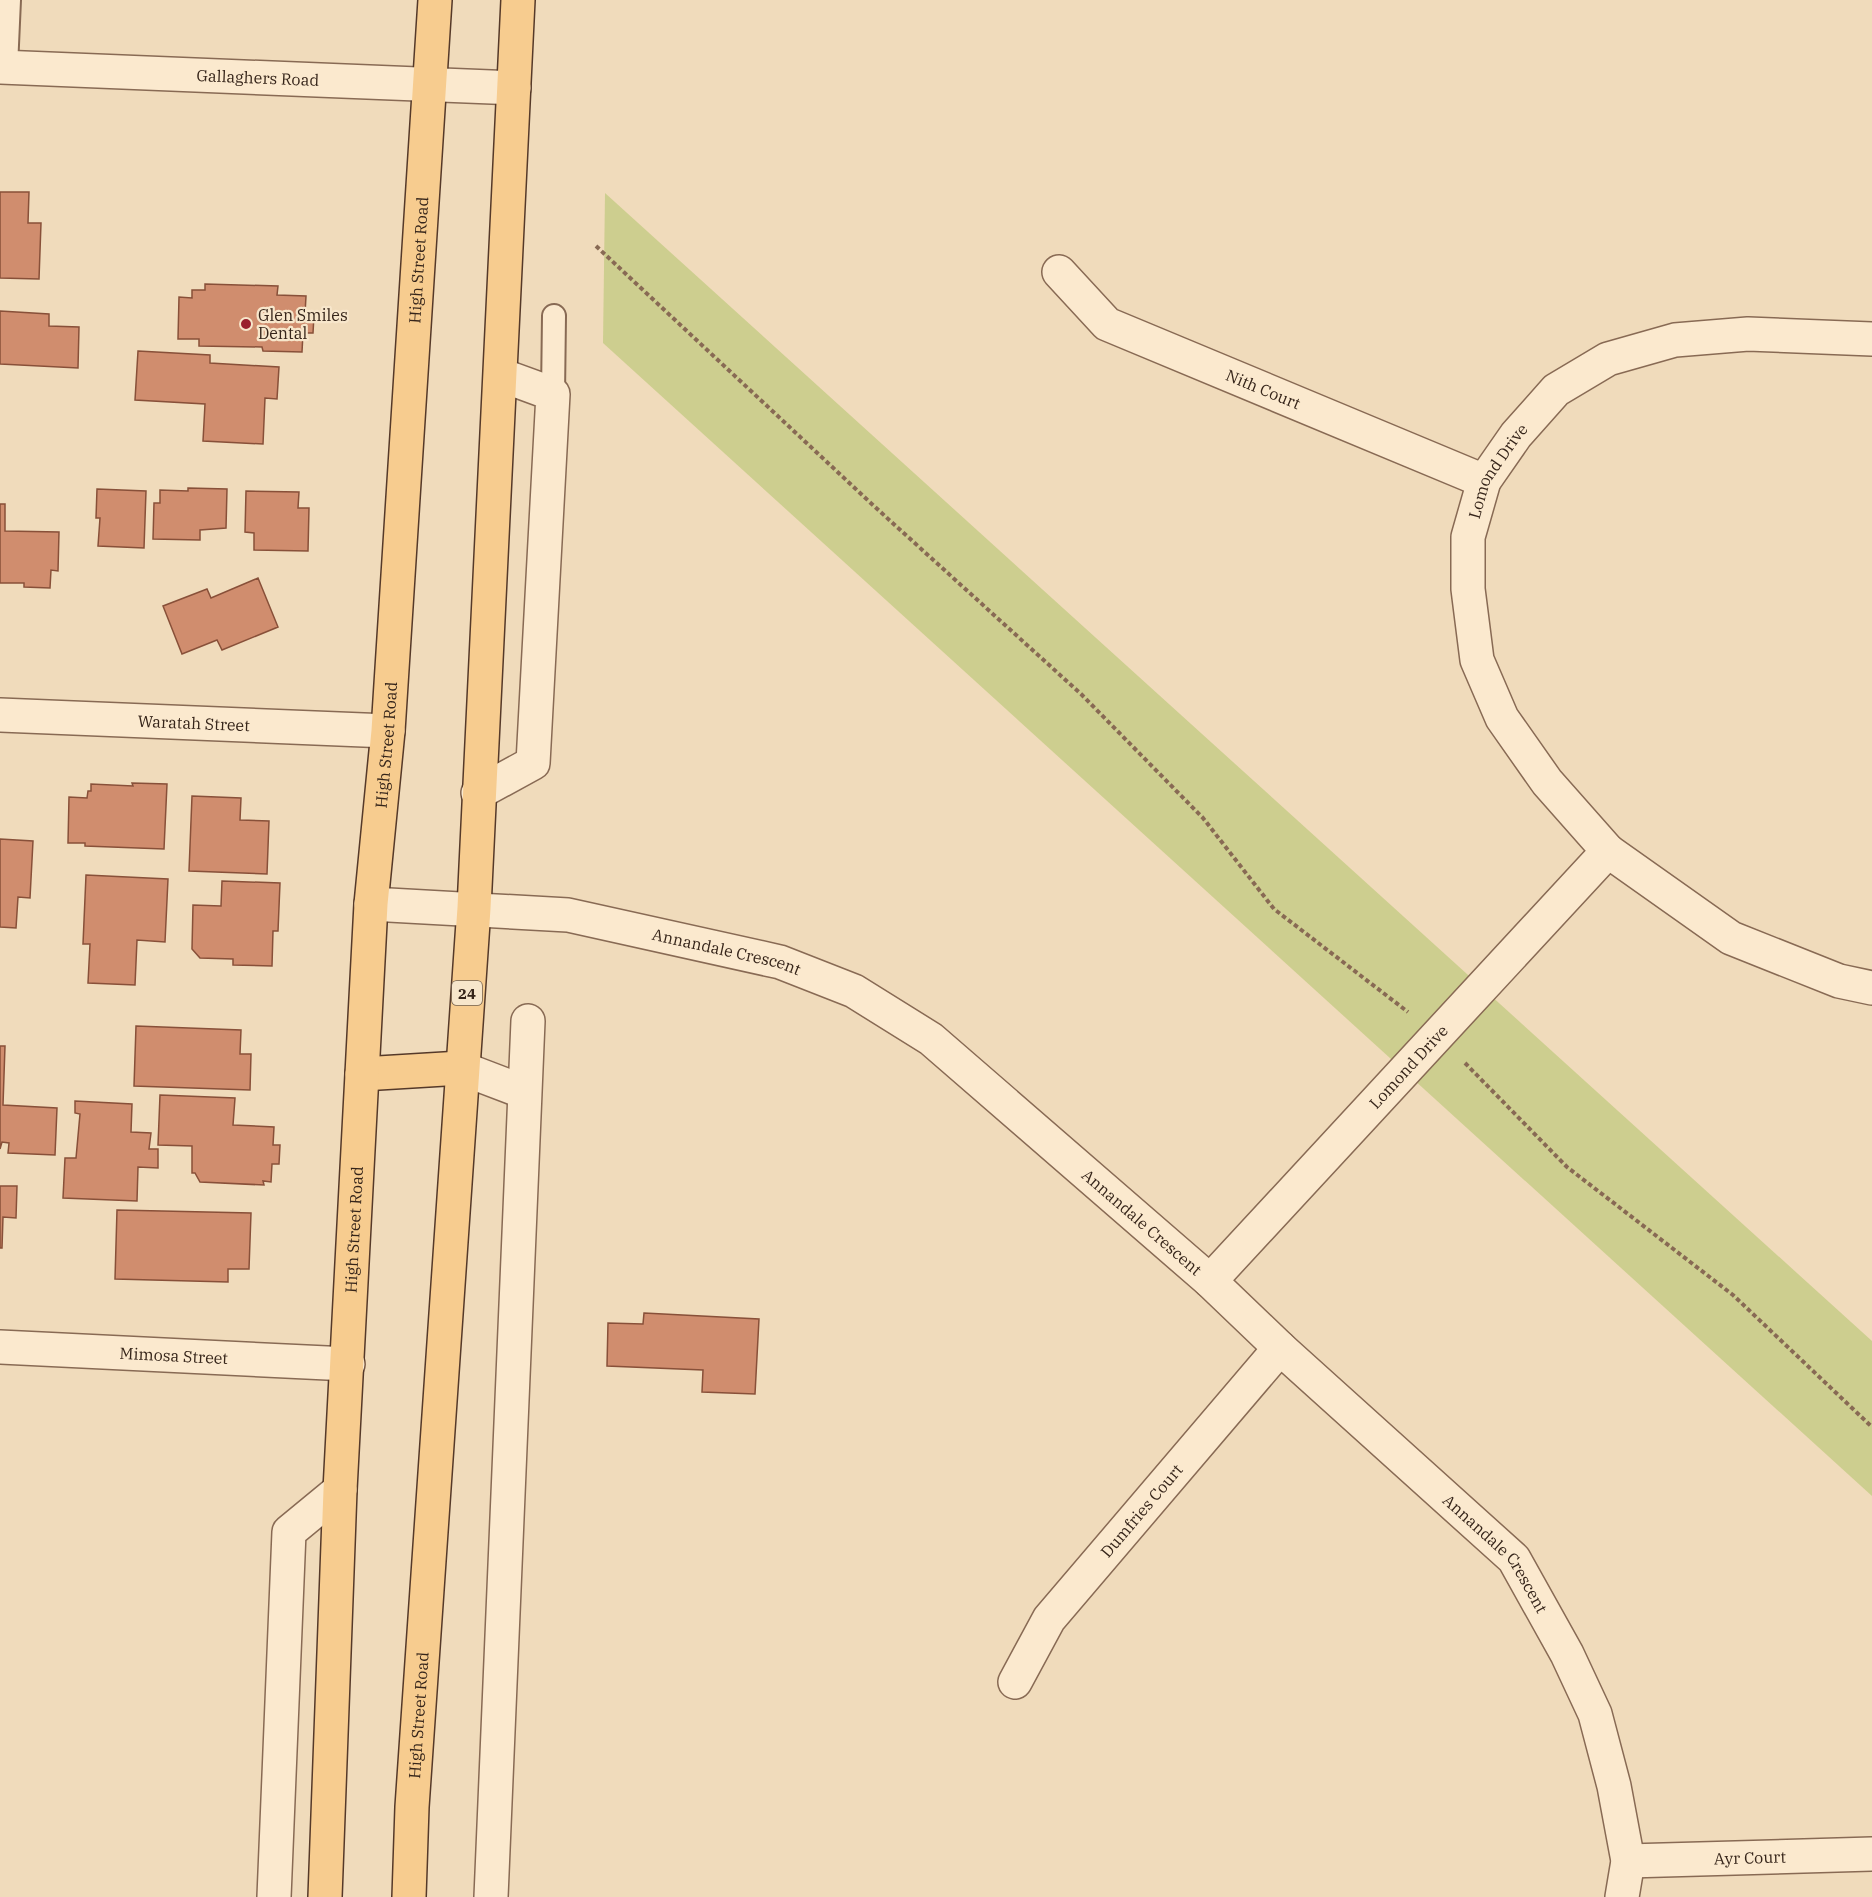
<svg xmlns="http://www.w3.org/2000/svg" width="1872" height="1897" font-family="'IBM Plex Serif',serif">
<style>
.green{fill:#cdce8f}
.building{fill:#d08d6e;stroke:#885039;stroke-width:1.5}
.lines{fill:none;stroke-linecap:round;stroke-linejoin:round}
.service-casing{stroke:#886a54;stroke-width:26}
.minor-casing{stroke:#886a54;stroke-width:36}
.tertiary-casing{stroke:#886a54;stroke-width:36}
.primary-casing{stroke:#553929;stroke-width:36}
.path{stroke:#886a54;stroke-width:4;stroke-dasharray:4.5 3;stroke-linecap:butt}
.service{stroke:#fbe9ce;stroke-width:22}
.minor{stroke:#fbe9ce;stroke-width:33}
.tertiary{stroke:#fbe9ce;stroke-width:33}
.primary{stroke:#f7cc8f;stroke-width:33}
.poi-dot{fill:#9a212e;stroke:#f7e6cb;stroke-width:2}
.labels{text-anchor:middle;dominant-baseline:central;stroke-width:4.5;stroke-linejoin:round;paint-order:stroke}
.shield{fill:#f7e6cb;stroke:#705f4f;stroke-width:1.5}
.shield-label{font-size:15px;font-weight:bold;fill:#36251a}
.street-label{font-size:16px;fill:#36251a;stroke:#f7e6cb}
.poi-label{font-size:16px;fill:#36251a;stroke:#f7e6cb;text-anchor:start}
</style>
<rect width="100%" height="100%" fill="#f0dbbb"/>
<path class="green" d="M605,193L1872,1341V1496L603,343Z"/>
<path class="building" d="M0,192H29L28,223H41L39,279L0,278Z
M205,284L278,286L277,295L306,296L305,314L314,315L313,333H303L302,352L263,351L262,347L199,346V339H178L179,297L192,298V290H205Z
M0,311L49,314V326L79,327L78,368L0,364Z
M138,351L210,355V363L279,367L277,399L265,398L263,444L203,441L205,404L135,400Z
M188,488L227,489L226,528L200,530V540L153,539L154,503H160V490L188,491Z
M97,489L146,491L144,548L98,546L100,518H96Z
M246,491L299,492L298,508H309L308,551L254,550V533L245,532Z
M0,504H5V531L59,532L58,571L51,570L50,588L24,587V583H0Z
M258,578L278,627L222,650L217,640L182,654L163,606L207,589L211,598Z
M132,783L167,784L164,849L85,846V843H68L69,797L87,798L88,791H91V784L133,786Z
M192,796L241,798L240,820L269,821L267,874L189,871Z
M0,839L33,841L30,898L18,897L16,928L0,927Z
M86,875L168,879L165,942L137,940L135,985L88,983L90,944H83Z
M222,881L280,883L278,931H273L272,966L233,965V959L200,958L192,949L193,905L221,906Z
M136,1026L241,1030L240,1054H251L250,1090L134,1086Z
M0,1046H5L3,1105L57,1108L55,1155L8,1153L9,1143L2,1142L0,1149Z
M160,1095L235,1098L233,1125L274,1127L273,1145H280L279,1164H272L271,1182L263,1181L264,1185L200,1182L195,1173H192V1146L158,1145Z
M75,1101L132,1104L131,1132L151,1133L149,1149H158V1168L138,1167L137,1201L63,1198L65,1158H76L80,1114L75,1113Z
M0,1186H17L16,1218L3,1217L2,1248H0Z
M117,1210L251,1213L249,1269H228V1282L115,1279Z
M644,1313L759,1319L755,1394L702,1392L703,1370L607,1366L608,1323L643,1324Z"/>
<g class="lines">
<g class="service-casing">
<path id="service" d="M6,67L9,0
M553,394L554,316"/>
</g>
<g class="minor-casing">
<g id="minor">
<path id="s1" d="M1059,272L1107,324L1484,481"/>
<path id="s2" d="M0,715L388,731"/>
<path d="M478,793L533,763L553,394L501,375"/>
<path d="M1608,851L1731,938L1839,981L1872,988"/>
<path id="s3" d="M371,904L568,915L780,962L854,991L931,1039L1210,1281L1280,1348L1514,1559L1567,1654L1595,1714L1614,1786L1628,1861L1622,1897"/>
<path d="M461,1068L524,1092"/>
<path id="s4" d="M1210,1281L1608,851L1547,782L1502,718L1477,660L1468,589V537L1484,481L1516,435L1556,390L1608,359L1675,340L1748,334L1872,339"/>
<path id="s5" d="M0,1347L348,1364"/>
<path id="s6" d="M1015,1682L1049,1619L1280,1348"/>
<path id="s7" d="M1628,1861L1872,1854"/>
<path d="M274,1897L289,1532L340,1490"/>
<path d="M491,1897L528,1021"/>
</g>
</g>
<g class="tertiary-casing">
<g id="tertiary">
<path id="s8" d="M0,67L514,88"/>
</g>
</g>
<g class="primary-casing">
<g id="primary">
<path d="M362,1074L461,1068"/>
<path id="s9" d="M325,1897L340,1490L371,904L388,731L435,0"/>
<path id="s10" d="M409,1897L412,1807L474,908L518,0"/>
</g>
</g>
<path class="path" d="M596,246L875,507L1081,694L1203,818L1274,909L1408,1012
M1465,1063L1567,1167L1733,1295L1872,1427"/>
<use href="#service" class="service"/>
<use href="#minor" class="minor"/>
<use href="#tertiary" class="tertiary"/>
<use href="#primary" class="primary"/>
</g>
<circle class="poi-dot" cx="246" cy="324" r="6"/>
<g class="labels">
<rect class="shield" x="452" y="981" width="30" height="24" rx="4.5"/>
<g class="shield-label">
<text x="467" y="993">24</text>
</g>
<g class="street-label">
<text stroke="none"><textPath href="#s8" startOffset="258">Gallaghers Road</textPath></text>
<text stroke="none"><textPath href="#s9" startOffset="1640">High Street Road</textPath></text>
<text stroke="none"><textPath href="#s1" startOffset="240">Nith Court</textPath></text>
<text stroke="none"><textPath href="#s4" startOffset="1016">Lomond Drive</textPath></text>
<text stroke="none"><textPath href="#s2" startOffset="194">Waratah Street</textPath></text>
<text stroke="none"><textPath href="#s9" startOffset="1154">High Street Road</textPath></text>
<text stroke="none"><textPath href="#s3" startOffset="360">Annandale Crescent</textPath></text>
<text stroke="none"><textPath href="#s4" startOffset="292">Lomond Drive</textPath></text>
<text stroke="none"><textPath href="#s3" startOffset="864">Annandale Crescent</textPath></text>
<text stroke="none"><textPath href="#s9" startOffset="668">High Street Road</textPath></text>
<text stroke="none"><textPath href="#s5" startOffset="174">Mimosa Street</textPath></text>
<text stroke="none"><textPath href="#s6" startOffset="214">Dumfries Court</textPath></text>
<text stroke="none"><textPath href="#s3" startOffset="1350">Annandale Crescent</textPath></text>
<text stroke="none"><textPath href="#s10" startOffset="182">High Street Road</textPath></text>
<text stroke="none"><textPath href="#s7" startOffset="122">Ayr Court</textPath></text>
</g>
<g class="poi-label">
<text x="258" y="315">Glen Smiles<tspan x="258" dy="18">Dental</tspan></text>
</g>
</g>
</svg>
